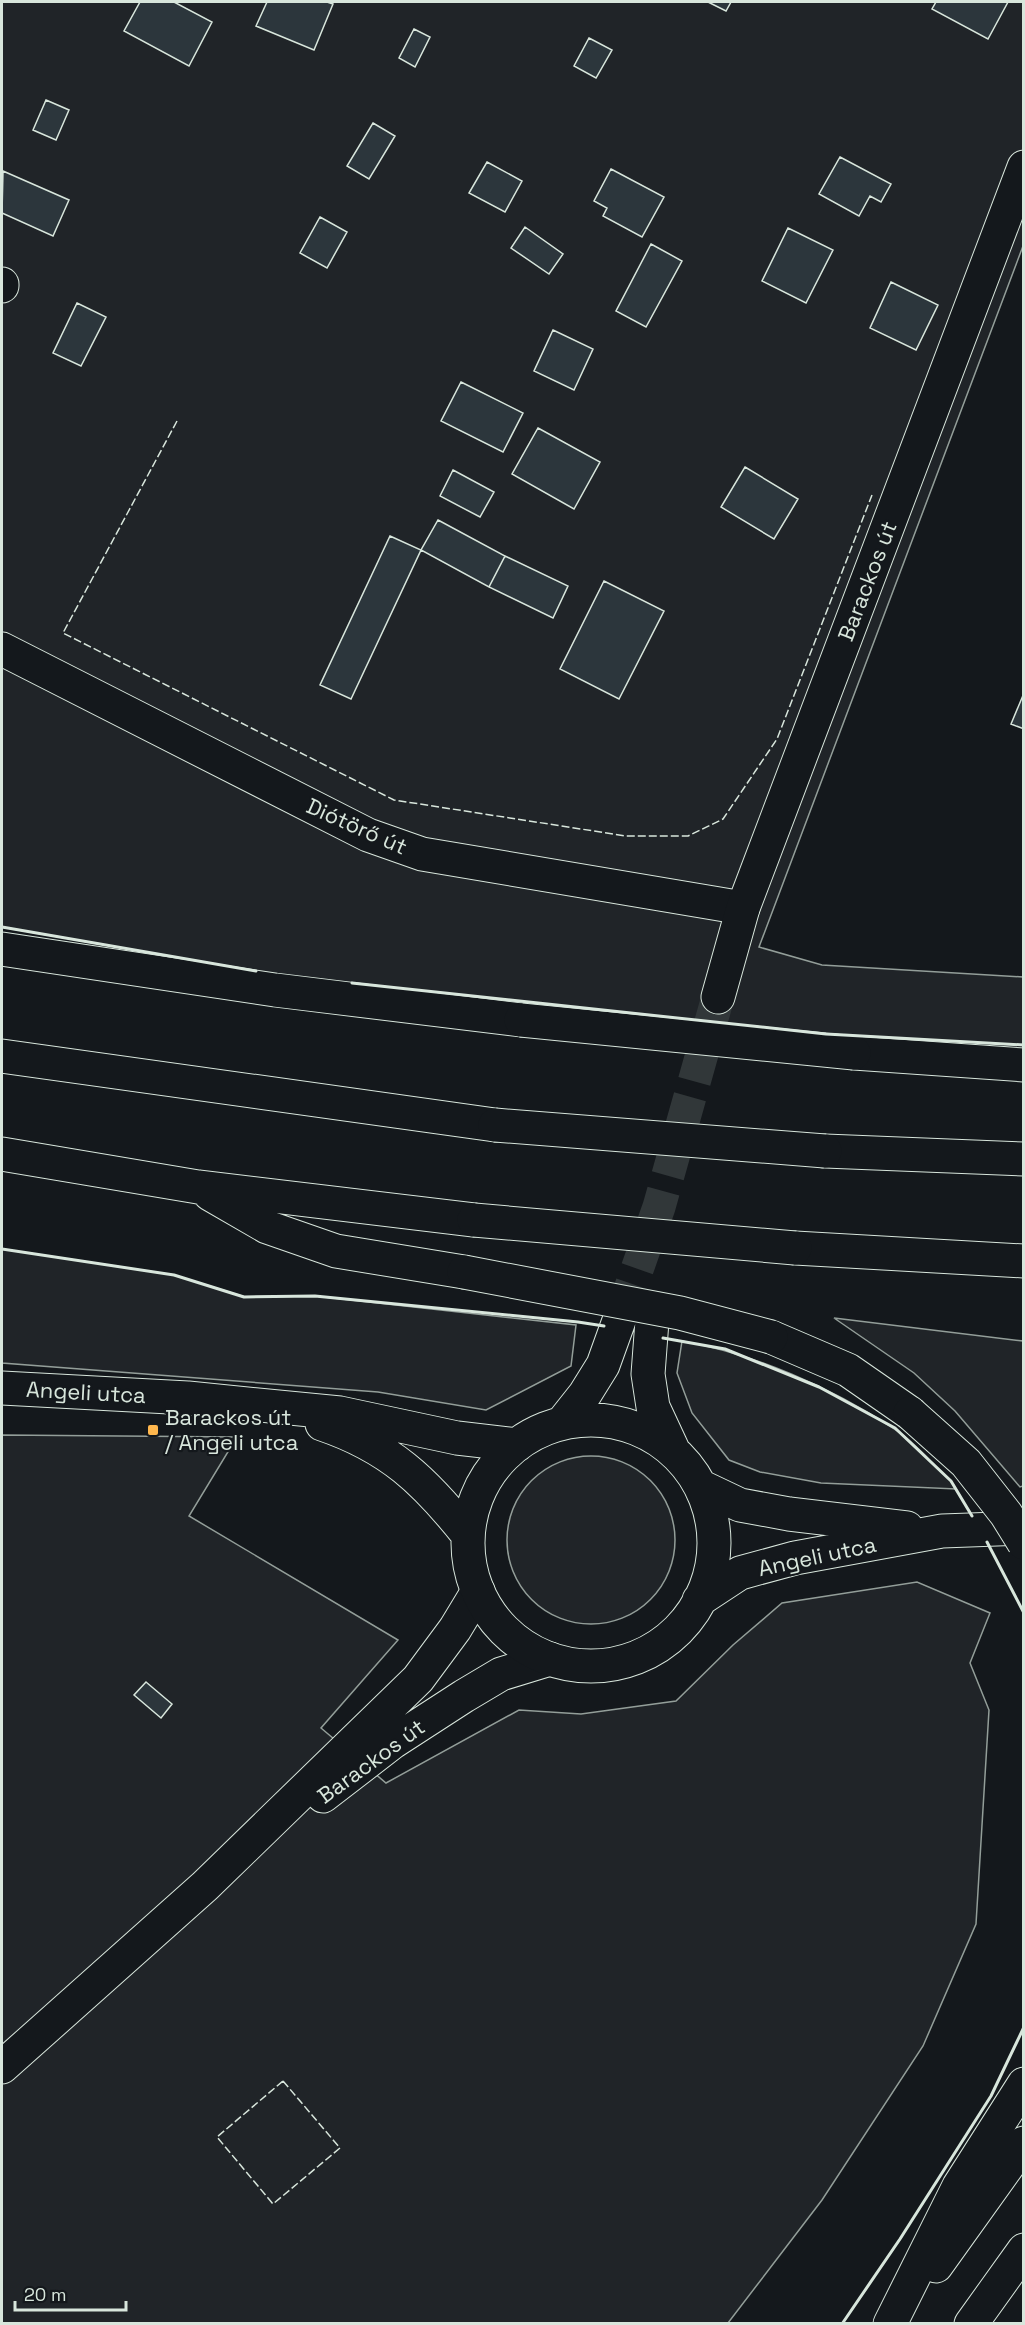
<svg xmlns="http://www.w3.org/2000/svg" width="1025" height="2325" font-family="'Space Grotesk',sans-serif">
<style>
.green{fill:#202428;stroke:#939e99;stroke-width:1.5}
.building{fill:#2c363c;stroke:#d8e6dc;stroke-width:1.5}
.lines{fill:none;stroke-linecap:round;stroke-linejoin:round}
.tertiary-tunnel{stroke:#313739;stroke-width:33;stroke-dasharray:33 16;stroke-linecap:butt}
.minor-casing{stroke:#d8e6dc;stroke-width:35}
.tertiary-casing{stroke:#d8e6dc;stroke-width:35}
.trunk-casing{stroke:#d8e6dc;stroke-width:35}
.motorway-casing{stroke:#d8e6dc;stroke-width:35}
.minor{stroke:#14181c;stroke-width:33}
.tertiary{stroke:#14181c;stroke-width:33}
.trunk{stroke:#14181c;stroke-width:33}
.motorway{stroke:#14181c;stroke-width:33}
.trunk-bridge-casing{stroke:#d8e6dc;stroke-width:35;stroke-linecap:butt}
.motorway-bridge-casing{stroke:#d8e6dc;stroke-width:35;stroke-linecap:butt}
.trunk-bridge{stroke:#14181c;stroke-width:33}
.motorway-bridge{stroke:#14181c;stroke-width:33}
.fence{stroke:#d8e6dc;stroke-width:1.5;stroke-dasharray:8 3;stroke-linecap:butt}
.wall{stroke:#d8e6dc;stroke-width:3}
.poi-dot{fill:#ffb74d;stroke:#14181c;stroke-width:2}
.labels{text-anchor:middle;dominant-baseline:central;stroke-width:4.5;stroke-linejoin:round;paint-order:stroke}
.street-label{font-size:22px;fill:#d8e6dc;stroke:#14181c}
.poi-label{font-size:22px;fill:#d8e6dc;stroke:#14181c;text-anchor:start}
</style>
<rect width="100%" height="100%" fill="#14181c"/>
<path class="green" d="M2,2H1023V246L759,947L822,965L1023,977V1045L826,1034L284,976L2,927Z
M2,1249L174,1275L245,1297L315,1296L576,1325L571,1366L486,1410L378,1392L2,1363Z
M834,1318L1023,1341V1486L1020,1487L955,1411L914,1373Z
M682,1341C755,1354 830,1387 893,1428C914,1441 932,1464 951,1481L956,1489L821,1483L760,1472L729,1460L692,1413L677,1373Z
M2,1435L237,1437L189,1516L398,1640L321,1728L386,1783L519,1710L581,1714L676,1701L733,1645L782,1603L917,1582L990,1613L970,1663L989,1710L976,1924L923,2046L822,2200L728,2323H2Z
M507 1540a84 84 0 1 1 168 0a84 84 0 1 1-168 0Z"/>
<path class="building" d="M140,2H174L212,22L189,66L124,31Z
M267,2H327L333,4L314,50L256,26Z
M708,2H731L726,11Z
M936,2H1008L988,39L932,9Z
M414,29L430,37L415,67L399,58Z
M589,38L612,50L596,78L574,66Z
M46,100L69,110L56,140L33,130Z
M373,123L395,136L369,179L347,166Z
M840,157L891,184L881,202L870,196L859,216L819,194Z
M487,162L522,181L505,212L469,193Z
M611,169L664,197L642,237L603,216L607,208L594,201Z
M3,171L69,200L53,236L2,213Z
M320,217L347,232L327,268L300,253Z
M525,227L563,254L549,274L511,248Z
M788,228L833,250L806,303L762,281Z
M651,244L682,261L646,327L616,311Z
M891,282L938,305L916,350L870,328Z
M77,303L106,317L81,366L53,353Z
M553,330L593,349L574,390L534,371Z
M461,382L523,413L503,452L441,421Z
M538,428L600,462L574,509L512,474Z
M745,467L798,499L774,539L721,507Z
M453,470L494,492L480,517L440,496Z
M438,520L505,556L489,587L421,550Z
M390,536L421,550L351,699L320,685Z
M505,556L568,586L553,618L489,587Z
M604,581L664,611L619,699L560,669Z
M1024,693V729L1011,724Z
M146,1682L172,1704L161,1718L134,1695Z"/>
<g class="lines">
<path class="tertiary-tunnel" d="M621,1315L659,1207L718,997"/>
<g class="minor-casing">
<path id="minor" d="M2,284V286
M2,649L368,835L422,854L743,908
M323,1796L393,1742L464,1696L501,1674L550,1659
M2,2067L205,1886L418,1679L455,1629L478,1591"/>
</g>
<g class="tertiary-casing">
<path id="tertiary" d="M718,997L743,908L1024,167
M652,1321L648,1374L653,1407L673,1450
M2,1388L188,1398L340,1413L457,1438L517,1445
M468 1543a123 123 0 1 1 246 0a123 123 0 1 1-246 0Z
M562,1423L585,1394L603,1365L621,1315
M322,1424C390,1447 425,1481 468,1535
M700,1486L740,1505L789,1514L907,1528
M699,1600L740,1573L795,1558L942,1531L1024,1528"/>
</g>
<g class="trunk-casing">
<path id="trunk" d="M2,949L275,990L521,1020
M854,1053L1024,1065
M2,1056L495,1125
M825,1151L1024,1159
M2,1154L198,1187L474,1220
M210,1194L267,1227L336,1251L464,1272
M795,1248L1024,1261
M971,2324L1024,2250"/>
</g>
<g class="motorway-casing">
<path id="motorway" d="M771,1337L848,1370L910,1413
M936,2266L1024,2143
M890,2324L959,2186L1024,2084"/>
</g>
<use href="#minor" class="minor"/>
<use href="#tertiary" class="tertiary"/>
<use href="#trunk" class="trunk"/>
<use href="#motorway" class="motorway"/>
<g class="trunk-bridge-casing">
<path id="trunk-bridge" d="M521,1020L854,1053
M495,1125L825,1151
M474,1220L795,1248
M464,1272L680,1313L771,1337"/>
</g>
<g class="motorway-bridge-casing">
<path id="motorway-bridge" d="M910,1413L966,1463L1006,1514L1024,1543"/>
</g>
<use href="#trunk-bridge" class="trunk-bridge"/>
<use href="#motorway-bridge" class="motorway-bridge"/>
<path class="fence" d="M177,421L63,633L394,800L626,836H688L723,819L777,739L872,495
M283,2081L340,2148L273,2204L217,2137Z"/>
<path class="wall" d="M2,927L256,971
M352,983L826,1034L1024,1045
M2,1249L174,1275L244,1297L315,1296L578,1322L604,1326
M663,1338L725,1349L819,1387L895,1428L951,1481L972,1516
M987,1542L1024,1613
M842,2324L900,2239L991,2096L1024,2027"/>
</g>
<rect class="poi-dot" x="147" y="1424" width="12" height="12" rx="3"/>
<g class="labels">
<g class="street-label">
<text transform="translate(867 581) rotate(-69)">Barackos út</text>
<text transform="translate(357 826) rotate(24)">Diótörő út</text>
<text transform="translate(86 1392) rotate(3)">Angeli utca</text>
<text transform="translate(817 1556) rotate(-12)">Angeli utca</text>
<text transform="translate(371 1761) rotate(-36)">Barackos út</text>
</g>
<g class="poi-label">
<text x="165" y="1417">Barackos út<tspan x="165" dy="25">/ Angeli utca</tspan></text>
</g>
</g>
<rect width="1025" height="2325" fill="none" stroke="#d8e6dc" stroke-width="6"/>
<path d="M15 2301v9h111v-9" fill="none" stroke="#d8e6dc" stroke-width="3"/>
<text x="24" y="2301" font-size="18" fill="#d8e6dc" stroke="#14181c" stroke-width="4.5" paint-order="stroke">20 m</text>
</svg>
